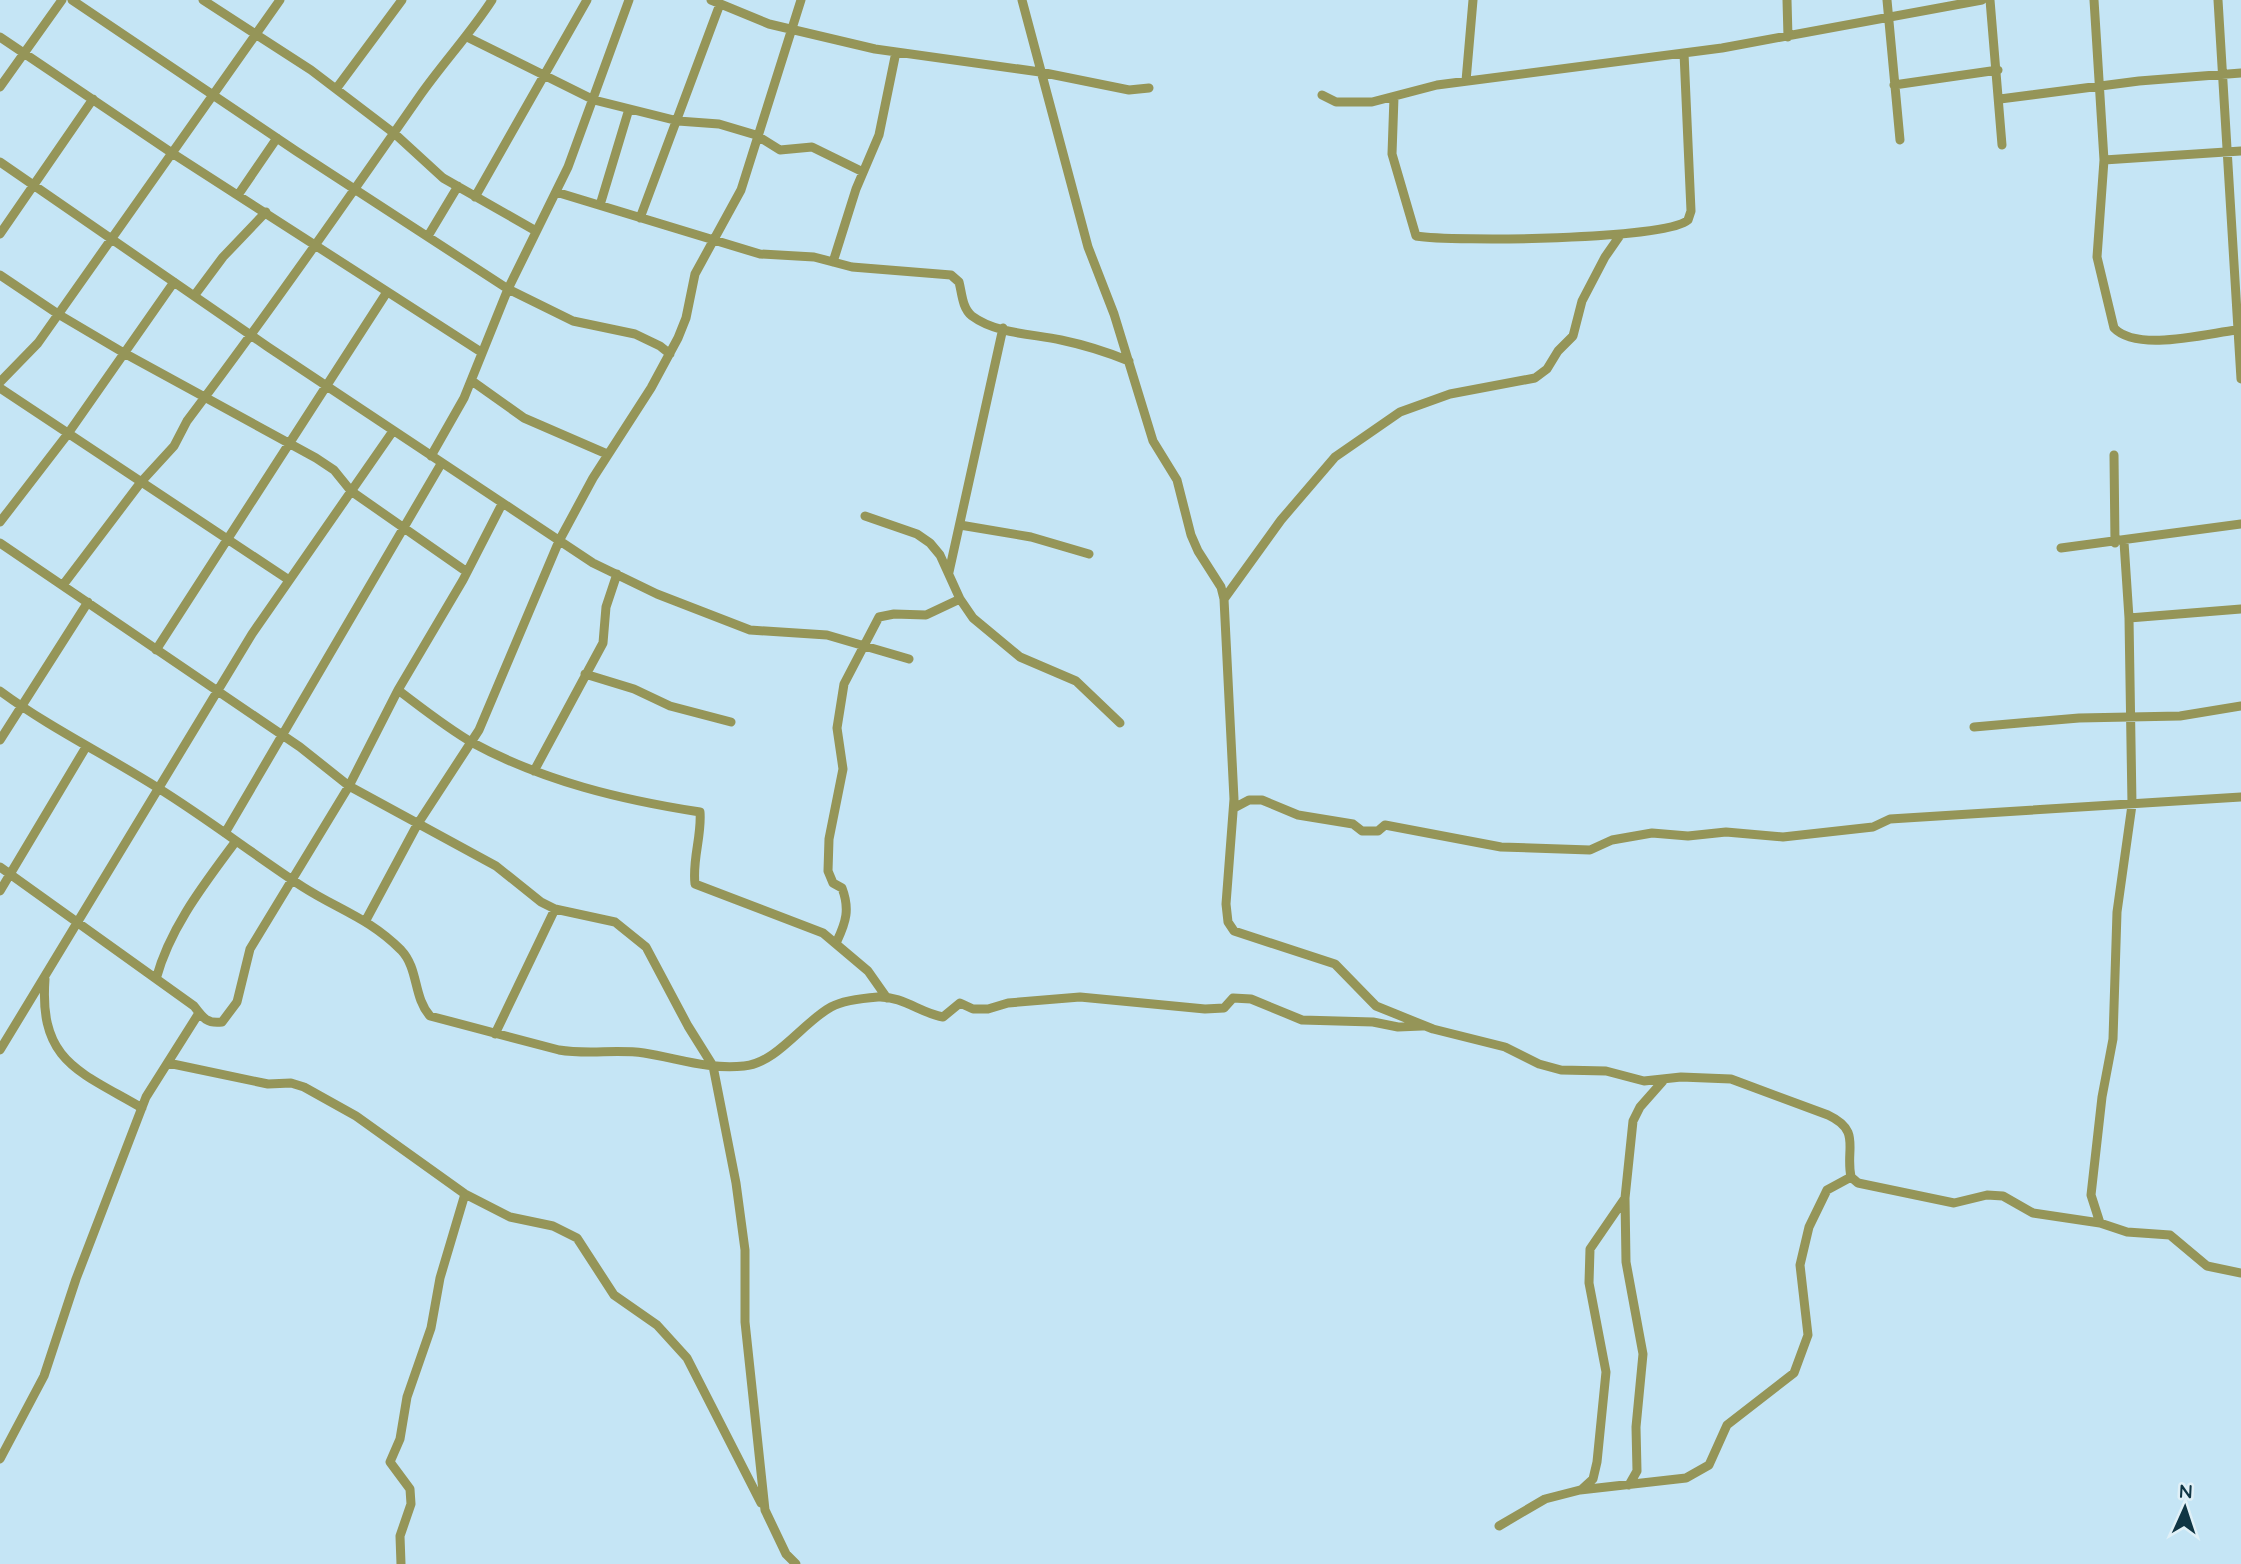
<svg xmlns="http://www.w3.org/2000/svg" width="2241" height="1564" font-family="Quicksand,sans-serif">
<style>
.lines{fill:none;stroke-linecap:round;stroke-linejoin:round}
.minor{stroke:#959558;stroke-width:9}
</style>
<rect width="100%" height="100%" fill="#c5e5f5"/>
<g class="lines">
<path class="minor" d="M72,0L296,151L508,289L573,321L635,334L660,346L670,354
M203,0L311,70L395,134L443,178L536,231
M711,0L769,24L875,49L1040,72L1129,90L1149,88
M1022,0L1088,247L1114,314L1153,441L1177,480L1191,535L1198,551L1221,587L1224,599
M1787,0L1788,37
M1887,0L1900,140
M1990,0L2002,145
M2094,0L2104,160L2097,257L2114,328C2137,352 2205,334 2236,330
M2218,0L2241,379
M0,37L172,153L481,352
M467,37L594,100L678,121L719,124L756,135L780,150L812,147L863,172
M1466,81L1473,0
M1894,85L1998,70
M0,87L62,0
M336,89L402,0
M1322,95L1336,102H1372L1437,85L1722,48L1982,0
M1394,97L1392,154L1416,236C1452,242 1666,240 1688,220L1691,211L1684,53
M2000,99L2139,81L2241,73
M2104,160L2241,151
M0,162L268,347L593,563L657,594L750,630L827,635L909,659
M556,192L760,254L814,257L852,267L951,275L959,282C962,293 962,308 972,316C996,334 1034,334 1061,340C1085,345 1107,352 1129,361
M238,195L277,138
M475,197L587,0
M600,205L629,109
M640,218L720,4
M0,234L93,99
M1621,234L1605,257L1582,301L1573,336L1558,351L1547,369L1535,378L1450,394L1400,412L1335,457L1281,520L1224,599L1234,799L1226,904L1228,922L1234,931L1335,964L1376,1006L1433,1029L1505,1047L1539,1064L1561,1070L1606,1071L1644,1081L1681,1077L1731,1079L1828,1115C1862,1131 1845,1148 1851,1177L1858,1183L1954,1203L1987,1195L2003,1196L2033,1213L2100,1223L2127,1232L2170,1235L2207,1266L2241,1273
M428,236L458,186
M833,262L856,189L879,135L896,52
M0,275L58,314L124,353L316,458L334,470L351,491L467,572
M194,296L223,257L266,212
M472,381L524,418L607,454
M0,382L38,343L280,0
M0,388L289,580
M2114,455L2115,543
M431,456L464,398L508,289L568,167L629,0
M865,516L917,534L930,543L940,555L960,599L973,618L1020,657L1076,681L1120,723
M0,522L67,435L174,282
M960,525L1031,537L1089,554
M0,543L300,747L349,786L496,866L541,902L555,909L615,922L646,947L688,1026L713,1066L736,1183L745,1250V1322L765,1510L786,1554L796,1564
M2061,548L2241,524
M949,572L1003,328
M63,585L141,482L174,446L187,421C267,315 343,206 419,97C442,64 470,34 492,0
M2129,618L2241,609
M156,650L387,292
M585,674L634,689L670,706L731,722
M398,690C422,708 447,728 473,743C543,781 622,800 700,812C702,836 692,859 695,884L823,933L868,971L887,998
M0,691C50,728 106,755 158,788C208,819 254,855 303,887C339,910 369,918 401,950C419,969 413,997 430,1016L559,1050C588,1055 615,1049 644,1053C677,1058 709,1070 744,1066C777,1063 802,1023 831,1007C842,1001 865,998 878,997C903,996 920,1013 943,1017L960,1003L973,1009H988L1008,1003L1080,997L1205,1009L1224,1008L1233,998L1251,999L1302,1020L1373,1022L1398,1027L1422,1026
M1974,727L2079,718L2180,716L2241,706
M0,740L88,602
M534,771L603,643L606,607L617,574
M1234,808L1249,800H1262L1298,815L1353,824L1362,831H1378L1385,825L1501,847L1590,850L1612,840L1652,833L1688,836L1726,832L1783,837L1873,827L1890,819L2241,797
M225,833L441,464
M0,867L194,1006C203,1018 207,1024 222,1022L237,1002L250,949L349,786L398,690L463,580L502,504
M0,891L86,747
M366,920L417,825L479,730L559,541L593,478L651,388L678,338L686,318L695,274L741,190L801,0
M837,941C846,922 850,909 842,888L833,883L828,871L829,839L843,769L837,728L844,684L879,617L894,614L926,615L960,599
M45,979C39,1062 79,1071 142,1108
M156,979C170,927 205,883 236,841
M495,1034L555,909
M0,1050L252,634L393,431
M168,1063L268,1084L291,1083L304,1087L356,1116L465,1194L510,1217L553,1226L577,1238L614,1295L657,1325L687,1358L761,1503
M2100,1223L2091,1195L2102,1097L2113,1039L2117,912L2132,805L2129,618L2124,542
M0,1459L44,1376L76,1279L146,1097L199,1013
M1629,1485L1637,1471L1636,1427L1643,1354L1626,1262L1625,1198L1633,1121L1640,1107L1663,1081
M1581,1490L1593,1479L1597,1462L1606,1372L1589,1283L1590,1249L1625,1198
M1499,1526L1545,1499L1580,1490L1686,1478L1709,1465L1727,1425L1794,1373L1808,1335L1800,1265L1809,1227L1827,1190L1851,1177
M401,1564L400,1536L411,1504L410,1489L390,1462L400,1439L407,1397L431,1328L440,1278L465,1194"/>
</g>
<g transform="translate(2185 1508) rotate(3)" stroke="#e0f0f7" stroke-width="5" paint-order="stroke">
<path d="M0-5L12 26L0 18L-12 26Z" fill="#0f3544"/>
<text y="-10" font-size="19" font-weight="bold" text-anchor="middle" fill="#0f3544">N</text>
</g>
</svg>
